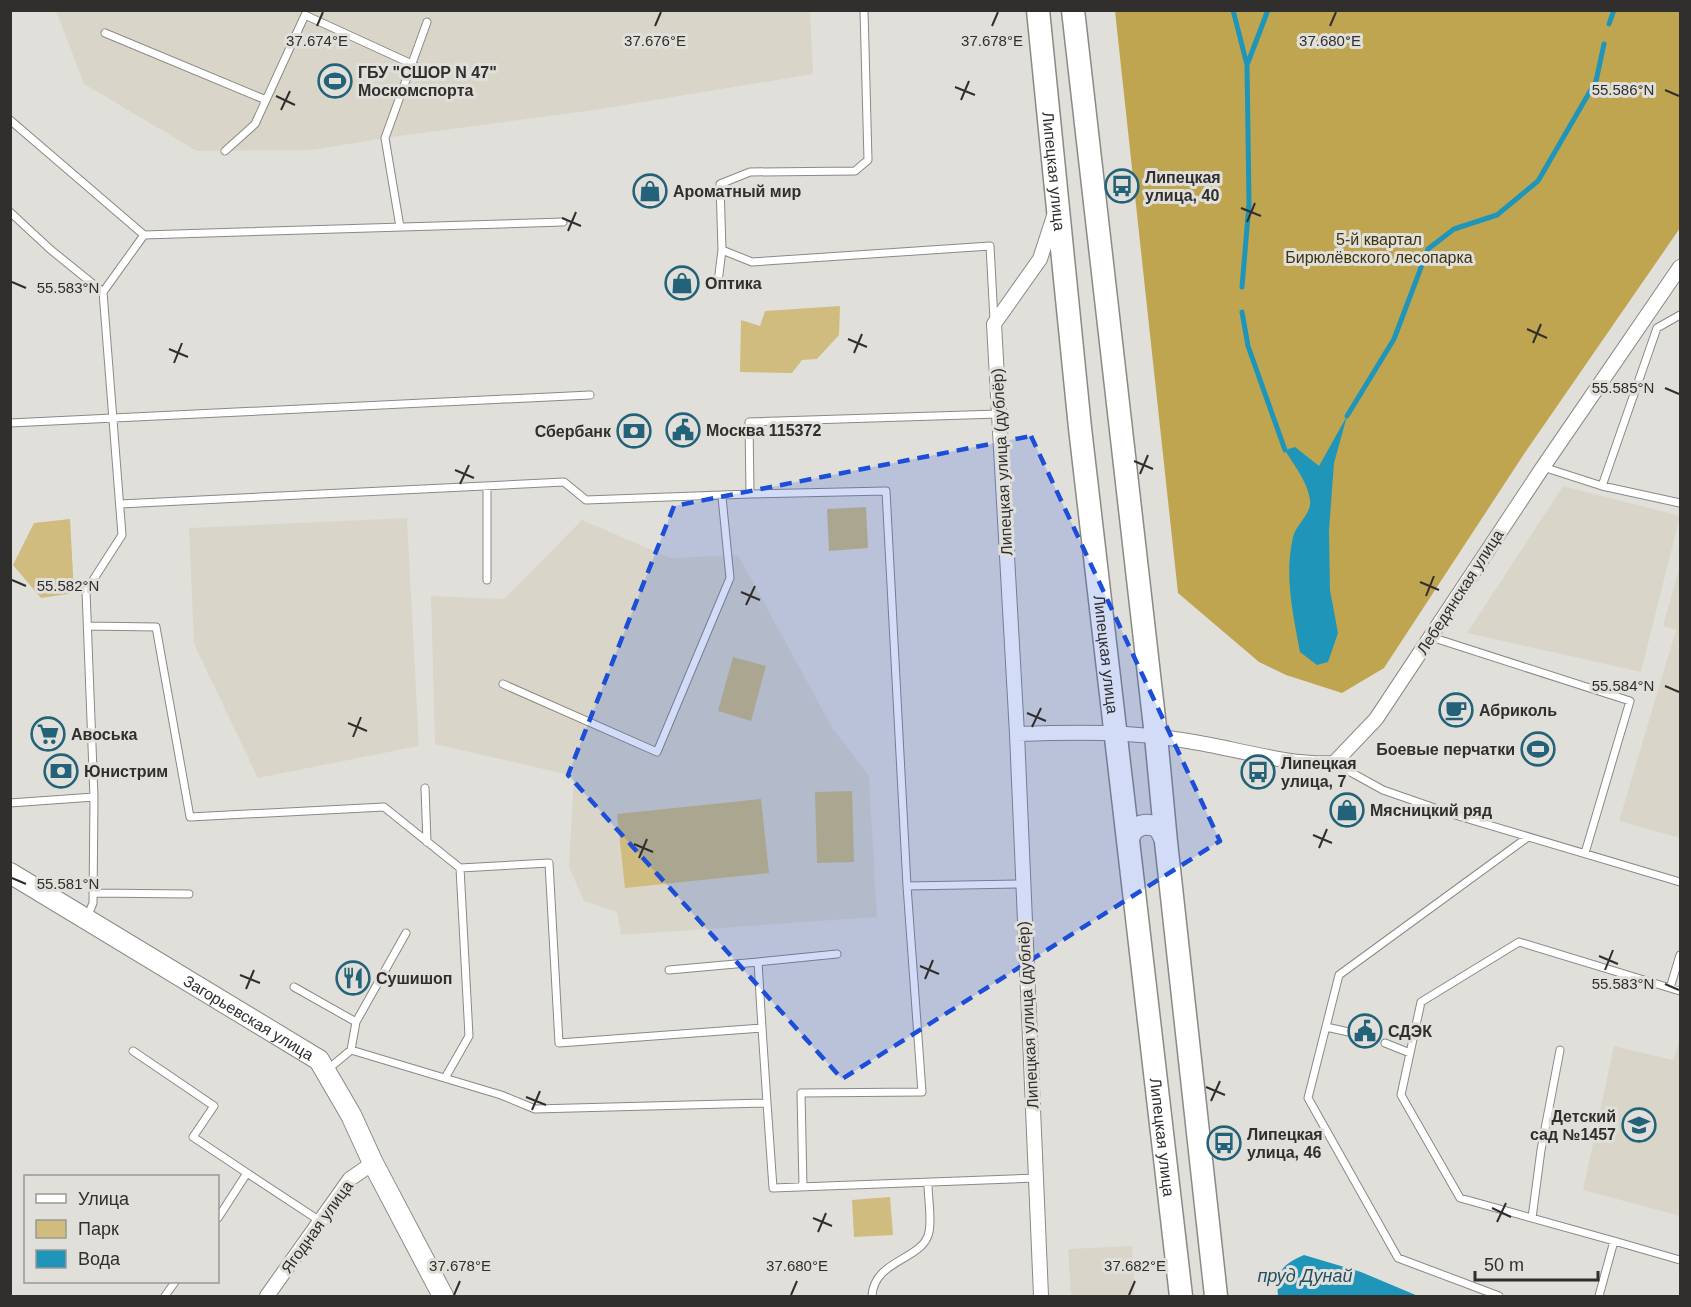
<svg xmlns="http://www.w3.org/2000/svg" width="1691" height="1307" font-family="Helvetica,sans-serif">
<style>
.built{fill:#d9d6c9}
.green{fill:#cfbc7e}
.forest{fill:#bfa54f}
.water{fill:#1f96b9}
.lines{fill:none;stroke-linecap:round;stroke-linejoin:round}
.stream{stroke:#1f96b9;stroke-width:5}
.lane-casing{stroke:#8b8984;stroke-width:9}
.street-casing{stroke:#8b8984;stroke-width:16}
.secondary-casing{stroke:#8b8984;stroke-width:22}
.primary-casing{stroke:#8b8984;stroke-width:25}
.lane{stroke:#fff;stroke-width:7}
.street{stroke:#fff;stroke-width:14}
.secondary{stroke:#fff;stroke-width:20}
.primary{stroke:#fff;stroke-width:22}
.marked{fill:#1d4ed8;fill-opacity:0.2;stroke:#1d4ed8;stroke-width:4.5;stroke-dasharray:12 8;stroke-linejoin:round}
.ticks{fill:none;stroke:#302f2e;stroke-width:2}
.labels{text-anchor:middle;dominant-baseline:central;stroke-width:6;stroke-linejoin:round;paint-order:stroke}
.poi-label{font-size:16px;font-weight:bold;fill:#302f2e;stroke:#e1dfda;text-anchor:start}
.street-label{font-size:16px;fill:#302f2e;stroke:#e1dfda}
.park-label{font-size:16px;fill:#3f340e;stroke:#e1dfda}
.water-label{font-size:18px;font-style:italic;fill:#235060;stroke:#e1dfda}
.ticks-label{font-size:15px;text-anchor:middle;fill:#302f2e;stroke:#e1dfda;stroke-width:6;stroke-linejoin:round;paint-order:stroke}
</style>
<rect width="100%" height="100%" fill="#e1dfda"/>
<path class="built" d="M56,11H810L813,74L594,110L385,138L312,150L197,151L84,84Z
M1563,486L1680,516L1641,672L1467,633Z
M407,518L419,746L258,778L194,644L189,528Z
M582,520L671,558L738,555L833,729L869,776L877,917L621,935L617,912L584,901L569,867L574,776L435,744L431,596L504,599Z
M1680,565V838L1619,821L1676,630L1663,626Z
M1680,1039V1216L1583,1190L1614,1046L1673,1060Z
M1132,1246L1135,1296H1071L1068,1249Z"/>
<path class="green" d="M840,306L839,335L817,359L802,360L792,373L740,372L741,320L760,326L765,311Z
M866,507L868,548L829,551L827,509Z
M70,519L74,593L41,598L13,565L34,523Z
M733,657L766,666L751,721L718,711Z
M852,791L854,862L817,863L815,792Z
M761,799L769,873L625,888L617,814Z
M890,1197L893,1235L854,1237L852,1200Z"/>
<path class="forest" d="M1115,11H1680V228L1524,454L1384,668L1342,693L1286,675L1259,662L1178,593Z"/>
<path class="water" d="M1347,416L1334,463L1329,530L1330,590L1338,633L1328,662L1317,665L1300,652C1293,613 1284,576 1293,537C1296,524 1312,514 1310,500C1308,482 1293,464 1285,450L1295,447L1319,466Z
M1304,1255L1361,1272L1418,1296H1278C1276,1272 1281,1265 1304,1255Z"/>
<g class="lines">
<path class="stream" d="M1233,10L1247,65L1249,204L1242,287
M1609,24L1614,10
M1247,65L1268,10
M1242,312L1248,346L1285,450
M1347,416L1394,339L1428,249L1454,229L1497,215L1538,181L1596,81L1604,44"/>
<g class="lane-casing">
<path id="lane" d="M864,10L868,160L855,171L750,172L720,184L722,250L752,262L990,246L994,320
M105,33L266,100
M10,120L144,235
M225,151L255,124L305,15L414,65
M10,212L51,250L103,292L122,535L86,591L94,797L93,903L87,918
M400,227L385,138L427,22
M718,282L722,250
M103,292L144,235L563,222
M10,423L590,395
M1543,467L1602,486L1680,503
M1602,486L1657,328L1680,315
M120,504L564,482L586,500L750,494
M487,580V486
M88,626L156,627L190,817L384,807L460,868L549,863L559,1043L762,1028L767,1103
M1431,637L1630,701L1585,853
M503,684L657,752L730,578L722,497
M1334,763L1383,790L1455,815L1680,882
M425,788L427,842
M10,803L94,797
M907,886L886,491L750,494L749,422L998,414
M93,893L189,894
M669,970L758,962
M294,987L356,1022L351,1050
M1670,988L1680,991
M356,1022L406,933
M1326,1027L1358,1034
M762,1028L758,962L837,954
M1385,1043L1410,1053
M133,1051L214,1106L193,1137L247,1173
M327,1070L351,1050L501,1095L535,1109L767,1103L773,1188L1036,1178
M445,1078L469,1036L460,868
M803,1187L801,1093L922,1092L907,886L1022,884
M218,1218L247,1173L320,1221
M1532,1218L1541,1150L1560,1050
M1614,1241L1460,1198L1401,1095L1421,1002L1519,942L1670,988L1680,955
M165,1296L175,1282
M872,1296C874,1259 924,1260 929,1232C932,1218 928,1199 928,1184
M1499,1296L1398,1258L1308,1098L1339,975L1528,837
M1599,1296L1614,1241L1680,1260"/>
</g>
<g class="street-casing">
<path id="street" d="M1017,734C1075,732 1131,731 1188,741C1234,748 1289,766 1334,763L1376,719L1543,467L1680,267
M267,1296L350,1179L373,1163
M1041,1296L1017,734L994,324L1040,259L1054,216"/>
</g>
<g class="secondary-casing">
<g id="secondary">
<path d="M1128,846C1129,828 1142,820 1159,828L1166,842"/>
<path id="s1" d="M10,873L319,1060L351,1115L373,1163L443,1296"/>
</g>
</g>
<g class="primary-casing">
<g id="primary">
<path id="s2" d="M1038,10L1080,428L1181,1296"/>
<path d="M1073,10L1156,736L1166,842L1216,1296"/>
</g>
</g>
<use href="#lane" class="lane"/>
<use href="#street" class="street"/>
<use href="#secondary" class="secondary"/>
<use href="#primary" class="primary"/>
</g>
<path class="marked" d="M1031,436L1220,841L842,1079L568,775L674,506Z"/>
<path class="ticks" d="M317,26L323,12M655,26L661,12M992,26L998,12M1330,26L1336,12M955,87L975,95M1665,90L1679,96M276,96L295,105M961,100L969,81M281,110L290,91M1241,208L1261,216M562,218L581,226M1247,222L1255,203M568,231L576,212M12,282L26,288M1527,329L1547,338M848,339L867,347M1533,343L1541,324M169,349L188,357M854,353L862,334M174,363L182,343M1665,388L1679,394M1134,461L1153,469M455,470L474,478M1140,474L1148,455M460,484L469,465M12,580L26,586M1420,582L1439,590M741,592L760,600M1426,596L1434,576M746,605L755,586M1665,686L1679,692M1027,713L1046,721M348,723L367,731M1032,727L1041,708M353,737L361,717M1313,835L1332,843M634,844L653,852M1319,848L1327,829M639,858L647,839M12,878L26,884M1599,956L1618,964M920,966L939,974M1605,970L1613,950M240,975L260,983M925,979L933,960M1665,984L1679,990M246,989L254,970M1206,1087L1225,1095M526,1097L546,1105M1211,1101L1220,1081M532,1110L540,1091M1492,1208L1511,1217M813,1218L832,1226M1497,1222L1506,1203M818,1232L826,1213M454,1295L460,1281M791,1295L797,1281M1129,1295L1135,1281"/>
<defs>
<g id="stadium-ring" transform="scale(1.725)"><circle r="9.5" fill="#e1dfda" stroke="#236278" stroke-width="1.5"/><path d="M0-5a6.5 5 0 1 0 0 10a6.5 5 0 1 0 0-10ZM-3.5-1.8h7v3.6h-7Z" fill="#236278"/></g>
<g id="bus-ring" transform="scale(1.725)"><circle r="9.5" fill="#e1dfda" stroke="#236278" stroke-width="1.5"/><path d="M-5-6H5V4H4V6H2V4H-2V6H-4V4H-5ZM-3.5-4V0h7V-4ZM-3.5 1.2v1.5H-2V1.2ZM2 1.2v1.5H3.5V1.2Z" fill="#236278"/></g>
<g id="shop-ring" transform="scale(1.725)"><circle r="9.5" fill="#e1dfda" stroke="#236278" stroke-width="1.5"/><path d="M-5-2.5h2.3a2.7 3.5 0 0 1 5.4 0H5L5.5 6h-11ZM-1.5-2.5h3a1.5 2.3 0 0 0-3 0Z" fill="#236278"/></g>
<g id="civic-ring" transform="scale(1.725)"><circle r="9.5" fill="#e1dfda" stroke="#236278" stroke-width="1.5"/><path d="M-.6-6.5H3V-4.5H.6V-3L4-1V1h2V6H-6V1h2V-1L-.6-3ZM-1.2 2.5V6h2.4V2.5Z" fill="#236278"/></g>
<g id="bank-ring" transform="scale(1.725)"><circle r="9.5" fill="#e1dfda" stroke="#236278" stroke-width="1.5"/><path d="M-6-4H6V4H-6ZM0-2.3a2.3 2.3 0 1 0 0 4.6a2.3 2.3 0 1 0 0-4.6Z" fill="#236278"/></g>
<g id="cafe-ring" transform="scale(1.725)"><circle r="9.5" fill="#e1dfda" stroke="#236278" stroke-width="1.5"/><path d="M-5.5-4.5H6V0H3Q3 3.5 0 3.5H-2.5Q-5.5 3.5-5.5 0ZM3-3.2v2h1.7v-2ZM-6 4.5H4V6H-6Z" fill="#236278"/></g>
<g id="supermarket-ring" transform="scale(1.725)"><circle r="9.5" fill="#e1dfda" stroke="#236278" stroke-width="1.5"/><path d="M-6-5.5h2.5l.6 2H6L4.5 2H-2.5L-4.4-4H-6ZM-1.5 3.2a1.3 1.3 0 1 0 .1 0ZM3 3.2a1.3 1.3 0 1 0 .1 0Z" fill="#236278"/></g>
<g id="restaurant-ring" transform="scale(1.725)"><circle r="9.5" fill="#e1dfda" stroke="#236278" stroke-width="1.5"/><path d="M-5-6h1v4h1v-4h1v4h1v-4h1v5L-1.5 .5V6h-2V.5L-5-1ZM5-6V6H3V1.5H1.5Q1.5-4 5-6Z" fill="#236278"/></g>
<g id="school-ring" transform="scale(1.725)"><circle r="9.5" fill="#e1dfda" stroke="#236278" stroke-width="1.5"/><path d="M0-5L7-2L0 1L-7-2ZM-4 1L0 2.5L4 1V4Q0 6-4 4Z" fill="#236278"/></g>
</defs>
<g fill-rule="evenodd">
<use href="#stadium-ring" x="335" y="81"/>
<use href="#bus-ring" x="1122" y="186"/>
<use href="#shop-ring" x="650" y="191"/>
<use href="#shop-ring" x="682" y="283"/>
<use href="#civic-ring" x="683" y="430"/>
<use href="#bank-ring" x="634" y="431"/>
<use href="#cafe-ring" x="1456" y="710"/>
<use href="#supermarket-ring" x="48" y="734"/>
<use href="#stadium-ring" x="1538" y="749"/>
<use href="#bank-ring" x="61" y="771"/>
<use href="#bus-ring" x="1258" y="772"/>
<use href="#shop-ring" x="1347" y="810"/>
<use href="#restaurant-ring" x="353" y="978"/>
<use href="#civic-ring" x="1365" y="1031"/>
<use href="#school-ring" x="1639" y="1125"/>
<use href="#bus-ring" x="1224" y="1143"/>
</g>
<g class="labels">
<g class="poi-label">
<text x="358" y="72">ГБУ "СШОР N 47"<tspan x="358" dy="18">Москомспорта</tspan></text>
<text x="1145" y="177">Липецкая<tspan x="1145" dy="18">улица, 40</tspan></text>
<text x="673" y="191">Ароматный мир</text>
<text x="705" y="283">Оптика</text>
<text x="706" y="430">Москва 115372</text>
<text x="611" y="431" text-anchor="end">Сбербанк</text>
<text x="1479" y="710">Абриколь</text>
<text x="71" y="734">Авоська</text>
<text x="1515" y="749" text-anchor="end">Боевые перчатки</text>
<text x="1281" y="763">Липецкая<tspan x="1281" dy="18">улица, 7</tspan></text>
<text x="84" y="771">Юнистрим</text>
<text x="1370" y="810">Мясницкий ряд</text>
<text x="376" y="978">Сушишоп</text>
<text x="1388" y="1031">СДЭК</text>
<text x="1616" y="1116" text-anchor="end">Детский<tspan x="1616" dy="18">сад №1457</tspan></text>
<text x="1247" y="1134">Липецкая<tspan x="1247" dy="18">улица, 46</tspan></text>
</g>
<g class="street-label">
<text stroke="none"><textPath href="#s2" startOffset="162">Липецкая улица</textPath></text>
<text transform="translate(1002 462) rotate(-93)">Липецкая улица (дублёр)</text>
<text transform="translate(1460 592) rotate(-57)">Лебедянская улица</text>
<text stroke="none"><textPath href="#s2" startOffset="648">Липецкая улица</textPath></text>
<text transform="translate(1028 1015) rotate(-93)">Липецкая улица (дублёр)</text>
<text stroke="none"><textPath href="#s1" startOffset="279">Загорьевская улица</textPath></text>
<text stroke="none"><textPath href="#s2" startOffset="1134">Липецкая улица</textPath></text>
<text transform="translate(317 1227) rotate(-54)">Ягодная улица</text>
</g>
<g class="park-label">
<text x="1379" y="239">5-й квартал<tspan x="1379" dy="18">Бирюлёвского лесопарка</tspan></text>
</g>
<g class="water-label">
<text x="1305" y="1276">пруд Дунай</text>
</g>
</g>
<g class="ticks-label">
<text x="317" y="46">37.674°E</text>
<text x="655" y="46">37.676°E</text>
<text x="992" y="46">37.678°E</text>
<text x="1330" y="46">37.680°E</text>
<text x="1623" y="95">55.586°N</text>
<text x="68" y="293">55.583°N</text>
<text x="1623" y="393">55.585°N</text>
<text x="68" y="591">55.582°N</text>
<text x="1623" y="691">55.584°N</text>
<text x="68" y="889">55.581°N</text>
<text x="1623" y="989">55.583°N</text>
<text x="460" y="1271">37.678°E</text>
<text x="797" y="1271">37.680°E</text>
<text x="1135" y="1271">37.682°E</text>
</g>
<rect width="1691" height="1307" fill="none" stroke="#302f2e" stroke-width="24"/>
<rect x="24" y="1175" width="195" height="108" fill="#e1dfda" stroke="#9a9995" stroke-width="1.5"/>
<rect x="36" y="1194" width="30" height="9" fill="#ffffff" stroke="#9a9995" stroke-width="1.5"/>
<text x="78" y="1205" font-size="18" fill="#302f2e">Улица</text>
<rect x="36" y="1220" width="30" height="18" fill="#cfbc7e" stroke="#9a9995" stroke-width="1.5"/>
<text x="78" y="1235" font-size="18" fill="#302f2e">Парк</text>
<rect x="36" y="1250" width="30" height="18" fill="#1f96b9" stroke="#9a9995" stroke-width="1.5"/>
<text x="78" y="1265" font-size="18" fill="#302f2e">Вода</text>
<path d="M1475 1271v9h123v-9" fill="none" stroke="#302f2e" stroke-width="3"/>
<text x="1484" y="1271" font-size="18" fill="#302f2e" stroke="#e1dfda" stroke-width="4.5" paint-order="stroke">50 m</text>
</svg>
